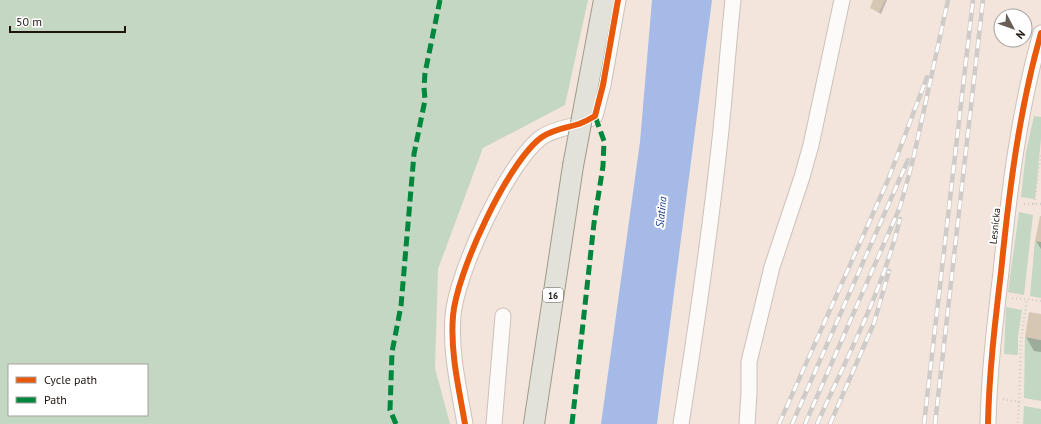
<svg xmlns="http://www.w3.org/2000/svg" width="1041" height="424" font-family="'PT Sans',sans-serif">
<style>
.green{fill:#c4d7c2;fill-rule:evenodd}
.water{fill:#a5bae6}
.shadow{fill:#0003}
.building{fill:#d6c6b4}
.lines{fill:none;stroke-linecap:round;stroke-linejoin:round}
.minor-casing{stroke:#ccc1b9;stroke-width:17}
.major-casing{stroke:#9f9b8b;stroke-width:22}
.path{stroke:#d1cdcb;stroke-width:2.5;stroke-dasharray:1 3;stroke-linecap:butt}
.minor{stroke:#fdfbfa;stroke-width:15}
.major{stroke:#e3e2da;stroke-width:20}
.rail-casing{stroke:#cecbc8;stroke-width:4.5}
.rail{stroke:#fff;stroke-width:3;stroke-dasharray:9;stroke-linecap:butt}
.major-bridge-casing{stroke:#9f9b8b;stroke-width:22;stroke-linecap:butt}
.major-bridge{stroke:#e3e2da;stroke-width:20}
.quiet{stroke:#00873e;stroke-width:5;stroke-dasharray:10 5;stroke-linecap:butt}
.cycleway-casing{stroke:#fff;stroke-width:8}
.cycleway{stroke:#e8590c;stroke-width:6}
.labels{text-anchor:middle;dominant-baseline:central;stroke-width:4;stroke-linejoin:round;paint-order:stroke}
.shield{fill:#fff;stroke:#625b57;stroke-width:1}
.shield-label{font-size:9px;font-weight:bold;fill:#1e150f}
.street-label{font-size:10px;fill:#1e150f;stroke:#fff}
.water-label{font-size:11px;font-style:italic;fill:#173b88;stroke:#fff}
</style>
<rect width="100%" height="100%" fill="#f3e5dc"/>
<path class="green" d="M0,0H588L565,105L483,148L438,269L435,368L450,424H0ZM9,365H147V415H9Z
M1034,116L1041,117V139L1035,199L1021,197L1026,152Z
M1019,212L1033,215L1024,295L1008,292Z
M1035,241L1041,242V298L1030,296Z
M1006,307L1022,310L1018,336V355L1004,354Z
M1025,337L1041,340V401L1024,398Z
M1024,406L1041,409V424H1023Z"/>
<path class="water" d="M652,0H712L657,424H601L640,142Z"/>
<path class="shadow" d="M874,0H887L881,14L871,8Z
M1041,217V249L1036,241Z
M1041,315V352L1034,351L1026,337Z"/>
<path class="building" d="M873,0H885L879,12L870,8Z
M1040,216H1041V242L1035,241Z
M1029,312L1041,314V340L1025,337Z"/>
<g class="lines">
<g class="minor-casing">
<path id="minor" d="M465,424C459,389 450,352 453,316C456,274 508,161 542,137C554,129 566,128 579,124C584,122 590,119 595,116L603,85L618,0
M494,424L503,316
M681,424C696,329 710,234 720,139C725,93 728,46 733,0
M747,424L749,393V362L772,267L802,177L811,145L842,0
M988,424C989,373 995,323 1001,272C1009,192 1019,110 1041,33"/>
</g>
<g class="major-casing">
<path id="major" d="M534,424L573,166"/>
</g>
<path class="path" d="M1024,204H1041
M1034,204L1041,153
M1012,298L1041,301
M1003,399L1019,402L1018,424
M1019,402L1021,339L1027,299"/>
<use href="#minor" class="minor"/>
<use href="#major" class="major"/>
<g class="rail-casing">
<path id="rail" d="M779,424L888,180L927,77
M792,424L908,160
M805,424L900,207L913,160L948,0
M817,424C847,357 883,290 900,219
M830,424L874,323L889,271
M924,424L973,0
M935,424L983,0"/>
</g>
<use href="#rail" class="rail"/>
<g class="major-bridge-casing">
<path id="major-bridge" d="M573,166L604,0"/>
</g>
<use href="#major-bridge" class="major-bridge"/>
<path class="quiet" d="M396,424L390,410L392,352L401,306L414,154L425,100L424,87L425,73L440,0
M572,424L594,223L603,166L604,141L595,116"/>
<g class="cycleway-casing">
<path id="cycleway" d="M465,424C459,389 450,352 453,316C456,274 508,161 542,137C554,129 566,128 579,124C584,122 590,119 595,116L603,85L618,0
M988,424C989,373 995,323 1001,272C1009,192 1019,110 1041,33"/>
</g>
<use href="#cycleway" class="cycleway"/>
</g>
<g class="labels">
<rect class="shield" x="543" y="288" width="20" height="14" rx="3"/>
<g class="shield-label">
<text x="553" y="295">16</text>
</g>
<g class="street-label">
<text transform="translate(995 226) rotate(-84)">Lesnícka</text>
</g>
<g class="water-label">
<text transform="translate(661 212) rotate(-84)">Slatina</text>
</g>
</g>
<rect x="8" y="364" width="140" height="52" fill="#ffffff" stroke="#a5a19f"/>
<rect x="16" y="377" width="20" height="6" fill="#e8590c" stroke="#a5a19f"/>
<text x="44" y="384" font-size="12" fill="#1e150f">Cycle path</text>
<rect x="16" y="397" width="20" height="6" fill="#00873e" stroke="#a5a19f"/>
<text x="44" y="404" font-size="12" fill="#1e150f">Path</text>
<g transform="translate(1013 28) rotate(131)"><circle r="19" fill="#ffffff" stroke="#a5a19f"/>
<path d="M0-3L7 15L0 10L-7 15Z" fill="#695e57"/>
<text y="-6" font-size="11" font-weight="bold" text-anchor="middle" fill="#1e150f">N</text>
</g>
<path d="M10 26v6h115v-6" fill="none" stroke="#1e150f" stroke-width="2"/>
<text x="16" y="26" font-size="12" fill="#1e150f" stroke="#ffffff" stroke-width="3" paint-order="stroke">50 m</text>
</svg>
